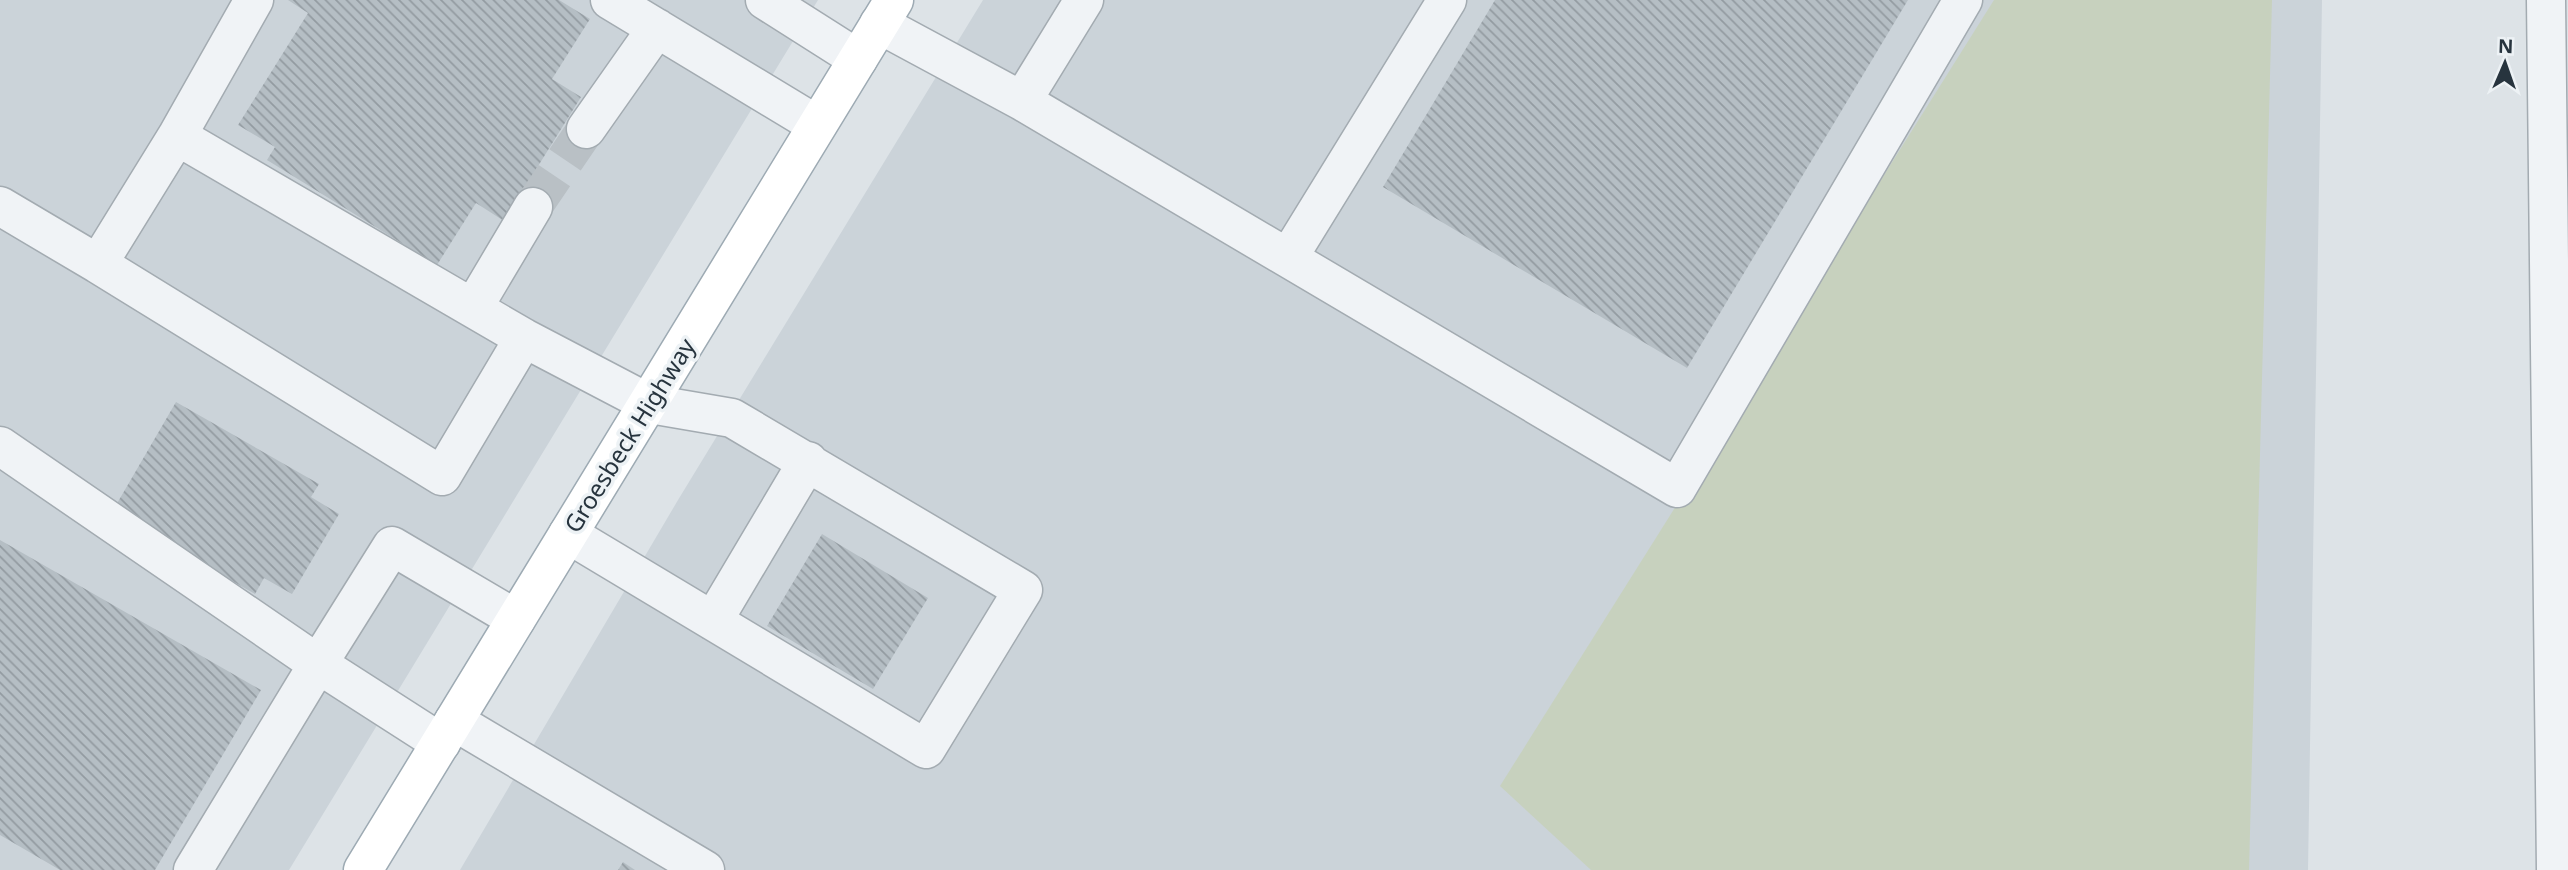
<svg xmlns="http://www.w3.org/2000/svg" width="2568" height="870" font-family="'Noto Sans',sans-serif">
<style>
.built{fill:#cbd3d9}
.green{fill:#c7d1be}
.building{fill:url(#building-back-hatch)}
.lines{fill:none;stroke-linecap:round;stroke-linejoin:round}
.minor-tunnel{stroke:#b9c0c5;stroke-width:38;stroke-dasharray:38 19;stroke-linecap:butt}
.minor-casing{stroke:#a3abb1;stroke-width:41}
.major-casing{stroke:#9daab3;stroke-width:41}
.minor{stroke:#f0f3f6;stroke-width:38}
.major{stroke:#fff;stroke-width:38}
.labels{text-anchor:middle;dominant-baseline:central;stroke-width:7;stroke-linejoin:round;paint-order:stroke}
.street-label{font-size:24px;fill:#27343e;stroke:#edf2f5}
</style>
<defs>
<pattern id="building-back-hatch" width="6" height="6" patternUnits="userSpaceOnUse" patternTransform="scale(1.75)"><rect width="6" height="6" fill="#b5bec4"/><path d="M-1 5l2 2M0 0l6 6M5-1l2 2" fill="none" stroke="#939ba1"/></pattern>
</defs>
<rect width="100%" height="100%" fill="#dde3e7"/>
<path class="built" d="M0,0H818L289,870H0Z
M983,0H2322L2308,870H460L678,500Z"/>
<path class="green" d="M1994,0H2272L2249,870H1591L1500,786Z"/>
<path class="building" d="M288,0H559L590,19L552,79L581,97L504,221L476,203L437,265L267,160L275,147L238,125L308,13Z
M1495,0H1908L1687,368L1383,187Z
M176,402L319,484L311,497L339,514L292,594L264,578L255,594L112,512Z
M822,534L928,598L873,689L767,626Z
M0,540L261,690L155,870H60L0,835Z
M623,862L635,870H618Z"/>
<g class="lines">
<path class="minor-tunnel" d="M533,207L586,129"/>
<g class="minor-casing">
<path id="minor" d="M254,0L177,136L524,338L650,404L732,418L1023,590L926,749L568,534
M610,0L817,125
M765,0L858,59
M1084,0L1022,101L1677,488L1963,0
M2546,0L2556,870
M879,24L1022,101
M586,129L657,28
M0,206L98,264L177,136
M1288,258L1447,0
M98,264L442,476L524,338
M473,308L533,207
M0,446L318,664L392,546L516,619
M713,621L808,461
M454,721L705,870
M193,870L318,664L441,743"/>
</g>
<g class="major-casing">
<path id="major" d="M363,870L894,0"/>
</g>
<use href="#minor" class="minor"/>
<use href="#major" class="major"/>
</g>
<g class="labels">
<g class="street-label">
<text transform="translate(629 435) rotate(-58)">Groesbeck Highway</text>
</g>
</g>
<g transform="translate(2505 63) rotate(2)" stroke="#edf2f5" stroke-width="5" paint-order="stroke">
<path d="M0-5L12 26L0 18L-12 26Z" fill="#27343e"/>
<text y="-10" font-size="19" font-weight="bold" text-anchor="middle" fill="#27343e">N</text>
</g>
</svg>
